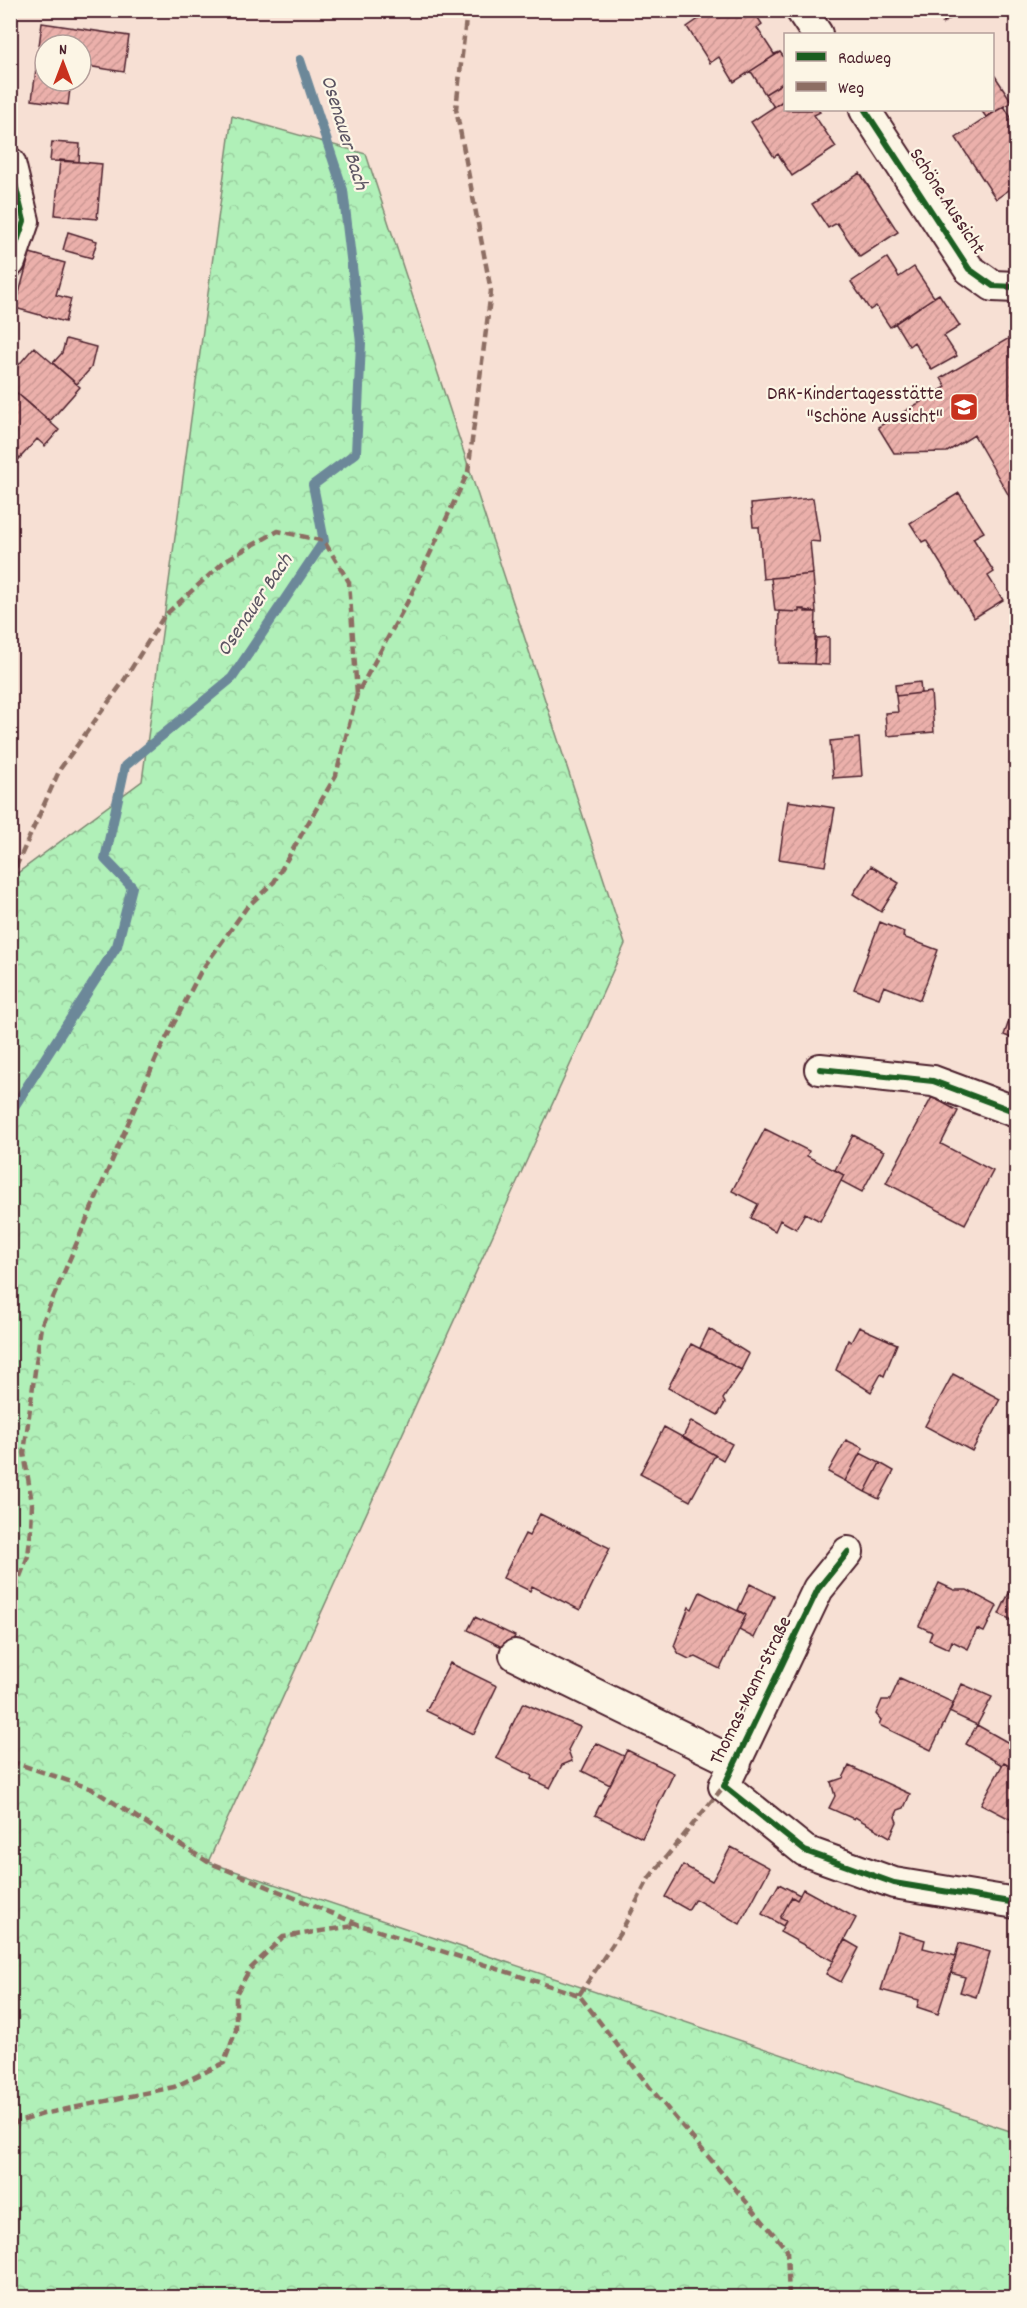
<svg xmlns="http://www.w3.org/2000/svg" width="1027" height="2308" font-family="Dekko,sans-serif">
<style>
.forest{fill:url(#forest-crowns);stroke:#7d8872;stroke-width:1.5}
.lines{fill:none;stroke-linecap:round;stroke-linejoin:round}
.stream{stroke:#6c8899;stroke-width:10}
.building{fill:url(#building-hatch);stroke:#4a1f2b;stroke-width:1.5}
.minor-casing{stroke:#4a1f2b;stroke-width:34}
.minor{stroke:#fcf5e5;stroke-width:30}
.quiet{stroke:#8d6e63;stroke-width:4.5;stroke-dasharray:9 4.5;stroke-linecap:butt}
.cycleway-casing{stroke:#fcf5e5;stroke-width:10}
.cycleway{stroke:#1b5e20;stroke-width:6}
.labels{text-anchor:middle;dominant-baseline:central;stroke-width:4.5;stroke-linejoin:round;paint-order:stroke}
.street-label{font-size:20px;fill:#4a1f2b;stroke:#fcf5e5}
.poi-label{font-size:20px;fill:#4a1f2b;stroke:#fcf5e5;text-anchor:end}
.water-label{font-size:21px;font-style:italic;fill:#5b5462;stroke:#fcf5e5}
</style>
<defs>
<pattern id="forest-crowns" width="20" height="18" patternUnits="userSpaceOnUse" patternTransform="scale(1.5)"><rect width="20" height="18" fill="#b0f0b8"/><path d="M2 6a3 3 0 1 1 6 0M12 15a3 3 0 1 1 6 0" fill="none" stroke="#99cd9e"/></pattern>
<pattern id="building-hatch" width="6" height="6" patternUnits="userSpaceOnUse" patternTransform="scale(1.5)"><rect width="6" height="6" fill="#ebb0ab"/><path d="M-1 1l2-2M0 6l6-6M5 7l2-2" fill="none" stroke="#cb9793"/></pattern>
</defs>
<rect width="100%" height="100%" fill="#f7e0d4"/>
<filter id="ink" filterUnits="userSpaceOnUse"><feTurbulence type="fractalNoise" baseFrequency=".0167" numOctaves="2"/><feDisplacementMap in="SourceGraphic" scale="12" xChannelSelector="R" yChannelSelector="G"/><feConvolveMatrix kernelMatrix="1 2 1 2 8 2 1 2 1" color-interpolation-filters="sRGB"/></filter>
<g filter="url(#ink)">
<path class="forest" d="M232,116L366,154L625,944L208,1862L1016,2133V2297H11V878L142,781Z"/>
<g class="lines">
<path class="stream" d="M10,1113L117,946L132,887L105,859L125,766L232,678L324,541L313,485L356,453L361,343L343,190L300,60"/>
</g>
<path class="building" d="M712,10H753L762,24L757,28L774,54L780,52L734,82L719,57L710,63L687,27Z
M939,10H963L942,24L945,20Z
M42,23L129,36L124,72L81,65V45H45V81H71L68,105L32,100Z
M780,52L786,60V81L765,94L752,73L749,72Z
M995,76L1012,102L986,117L981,110H992V78Z
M786,81V99L774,107L765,94Z
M786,99V110H818L820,112L814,115L836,147L792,176L778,154L774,157L751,122Z
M1004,106L1016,126V185L996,199L956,138Z
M52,142L80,144L79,162L50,161Z
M60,160L102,164L97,219L55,215Z
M860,173L898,232L860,257L837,223L828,228L812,204Z
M68,232L97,241L92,258L63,250Z
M30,253L65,263L56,295L71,299L65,322L15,308Z
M887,258L899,277L914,267L934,297L939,294L890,327L876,306L870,310L851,282Z
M939,294L960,326L944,336L957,356L932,370L914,342L909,346L895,323Z
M1016,334V508L974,435L947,452L894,453L878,427L946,387L941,378Z
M66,339L96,347L91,368L77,384L53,363L62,353Z
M34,347L80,387L50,421L10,387V375Z
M10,387L59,430L45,446L37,439L20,458L10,449Z
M10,449L20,458L10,469Z
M959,493L984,532L973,538L994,572L988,576L1003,600L974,618L926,540L922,542L910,523Z
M813,498L820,542L810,541L813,574L763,579L759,527H753L751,504Z
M813,574L816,612H805V609H799V612L775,611L771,578Z
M799,609L816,612L814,664L778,663L779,611L799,612Z
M829,637V665L814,664L816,638Z
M920,682L921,693L896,696L895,685Z
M931,692L934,732L887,736L885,713L898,712L896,696Z
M859,738L862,776L833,778L830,741Z
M788,801L835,808L825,866L779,859Z
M871,866L899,883L881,912L853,894Z
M880,922L904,932L903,937L938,950L920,1000L884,986L879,998L854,989Z
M1016,1001V1040L1004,1035Z
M932,1097L958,1111L941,1144L993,1171L965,1224L886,1183Z
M765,1129L809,1151L807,1156L844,1175L820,1221L805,1213L796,1229L780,1220L775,1231L751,1218L758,1204L732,1191Z
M853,1135L884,1151L862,1192L841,1181L844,1175L835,1170Z
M859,1327L897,1344L884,1376L881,1374L871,1392L836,1370L848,1340L851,1342Z
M709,1329L749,1354L741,1370L700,1348Z
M691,1344L742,1370L723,1399L725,1403L718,1415L668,1388Z
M953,1374L1000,1399L972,1451L925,1426Z
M691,1421L732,1444L723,1460L683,1437Z
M664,1427L715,1455L690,1501L640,1474Z
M846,1440L863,1448L845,1481L828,1472Z
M860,1453L880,1463L865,1492L845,1481Z
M880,1463L894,1471L879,1499L865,1492Z
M540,1514L610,1548L580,1610L532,1586L530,1591L503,1578L525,1534L529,1536Z
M939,1583L954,1590H967L997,1606L984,1632L977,1629L968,1649L952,1641L949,1649L929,1640L932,1632L919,1626Z
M750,1584L774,1596L754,1638L739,1630L746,1615L738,1610Z
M700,1592L746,1615L720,1669L696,1657L689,1659L679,1654L674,1646L689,1607L692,1609Z
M1009,1593L1016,1597V1622L999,1614Z
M475,1617L515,1636L508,1650L468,1630Z
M450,1663L497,1686L474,1734L426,1711Z
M900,1678L954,1703L931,1750L879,1725L881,1720L876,1714L882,1700H890Z
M962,1684L992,1697L977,1725L949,1712Z
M523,1703L580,1727L568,1750L572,1761L562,1765L550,1788L531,1779L532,1776L496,1758Z
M977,1725L1016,1747V1769L1004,1762L1002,1765L966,1744Z
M596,1743L624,1756L610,1785L582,1771Z
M627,1750L674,1773L642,1838L595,1815Z
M1004,1762L1016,1769V1837L1009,1833L1016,1822L981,1804Z
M849,1766L910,1794L904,1808L898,1810L895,1817L897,1822L890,1837L855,1817L854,1819L829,1808L835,1796L831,1782L843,1778Z
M731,1847L770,1868L740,1924L695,1899L688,1910L665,1897L683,1865L712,1881Z
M779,1884L800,1895L797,1900L792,1897L780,1918L786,1921L783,1926L762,1914Z
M803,1889L856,1918L833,1961L780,1932L786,1921L780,1918L792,1897L797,1900Z
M899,1932L925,1940L923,1948L956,1956L938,2014L917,2007L919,2000L881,1990Z
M845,1940L859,1948L841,1982L826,1974Z
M959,1943L990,1952L976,1997L960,1992L965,1977L951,1973Z"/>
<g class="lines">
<g class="minor-casing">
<path id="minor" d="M801,10L817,34
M865,110L969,269L993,286L1016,287
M10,163L24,221L10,262
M820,1069L933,1081L1016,1112
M848,1552L818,1589L724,1786L805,1851L894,1883L1016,1903
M515,1655L736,1763"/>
</g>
<use href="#minor" class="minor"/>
<path class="quiet" d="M10,880L60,769L123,682L164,616L226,560L278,531L324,541L349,582L357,694
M10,1602L28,1556L31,1530L32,1503L24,1453L41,1326L157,1056L201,971L247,907L274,882L336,775L357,694L409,599L468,472L491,291L456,109L467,10
M10,1761L92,1789L208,1862L360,1925L579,1995L651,2089L787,2250L789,2298
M579,1995L622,1930L649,1878L724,1786
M10,2125L43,2114L174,2087L224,2063L236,2030V1994L250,1969L283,1937L360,1925"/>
<g class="cycleway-casing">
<path id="cycleway" d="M865,110L969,269L993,286L1016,287
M10,163L24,221L10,262
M820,1069L933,1081L1016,1112
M848,1552L818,1589L724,1786L805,1851L894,1883L1016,1903"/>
</g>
<use href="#cycleway" class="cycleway"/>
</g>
</g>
<defs>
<g id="school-square" transform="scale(1.5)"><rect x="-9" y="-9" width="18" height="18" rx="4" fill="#c8321e" stroke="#fcf5e5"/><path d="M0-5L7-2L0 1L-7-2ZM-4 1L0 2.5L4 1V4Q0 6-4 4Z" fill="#fff"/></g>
</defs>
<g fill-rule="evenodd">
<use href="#school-square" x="964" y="407"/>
</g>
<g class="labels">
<g class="street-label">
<text transform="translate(946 202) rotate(57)">Schöne Aussicht</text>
<text transform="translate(752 1691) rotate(-64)">Thomas-Mann-Straße</text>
</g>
<g class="poi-label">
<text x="943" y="395">DRK-Kindertagesstätte<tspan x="943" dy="23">"Schöne Aussicht"</tspan></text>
</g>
<g class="water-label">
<text transform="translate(343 133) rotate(73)">Osenauer Bach</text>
<text transform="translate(256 606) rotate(-56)">Osenauer Bach</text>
</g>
</g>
<rect width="1027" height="2308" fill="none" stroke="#fcf5e5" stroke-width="36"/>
<rect x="18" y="18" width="991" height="2272" fill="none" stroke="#4a1f2b" stroke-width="2" filter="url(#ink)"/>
<rect x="784" y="33" width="210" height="78" fill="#fcf5e5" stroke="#b59f9b" stroke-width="1.5"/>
<rect x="796" y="52" width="30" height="9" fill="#1b5e20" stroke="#b59f9b" stroke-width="1.5"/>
<text x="838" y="63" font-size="18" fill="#4a1f2b">Radweg</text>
<rect x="796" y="82" width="30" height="9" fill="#8d6e63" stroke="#b59f9b" stroke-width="1.5"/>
<text x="838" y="93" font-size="18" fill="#4a1f2b">Weg</text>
<g transform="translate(63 63)"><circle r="28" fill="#fcf5e5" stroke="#b59f9b" stroke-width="1.5"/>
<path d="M0-4.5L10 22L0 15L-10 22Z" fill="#c8321e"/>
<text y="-9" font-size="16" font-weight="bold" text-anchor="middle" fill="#4a1f2b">N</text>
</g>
</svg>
